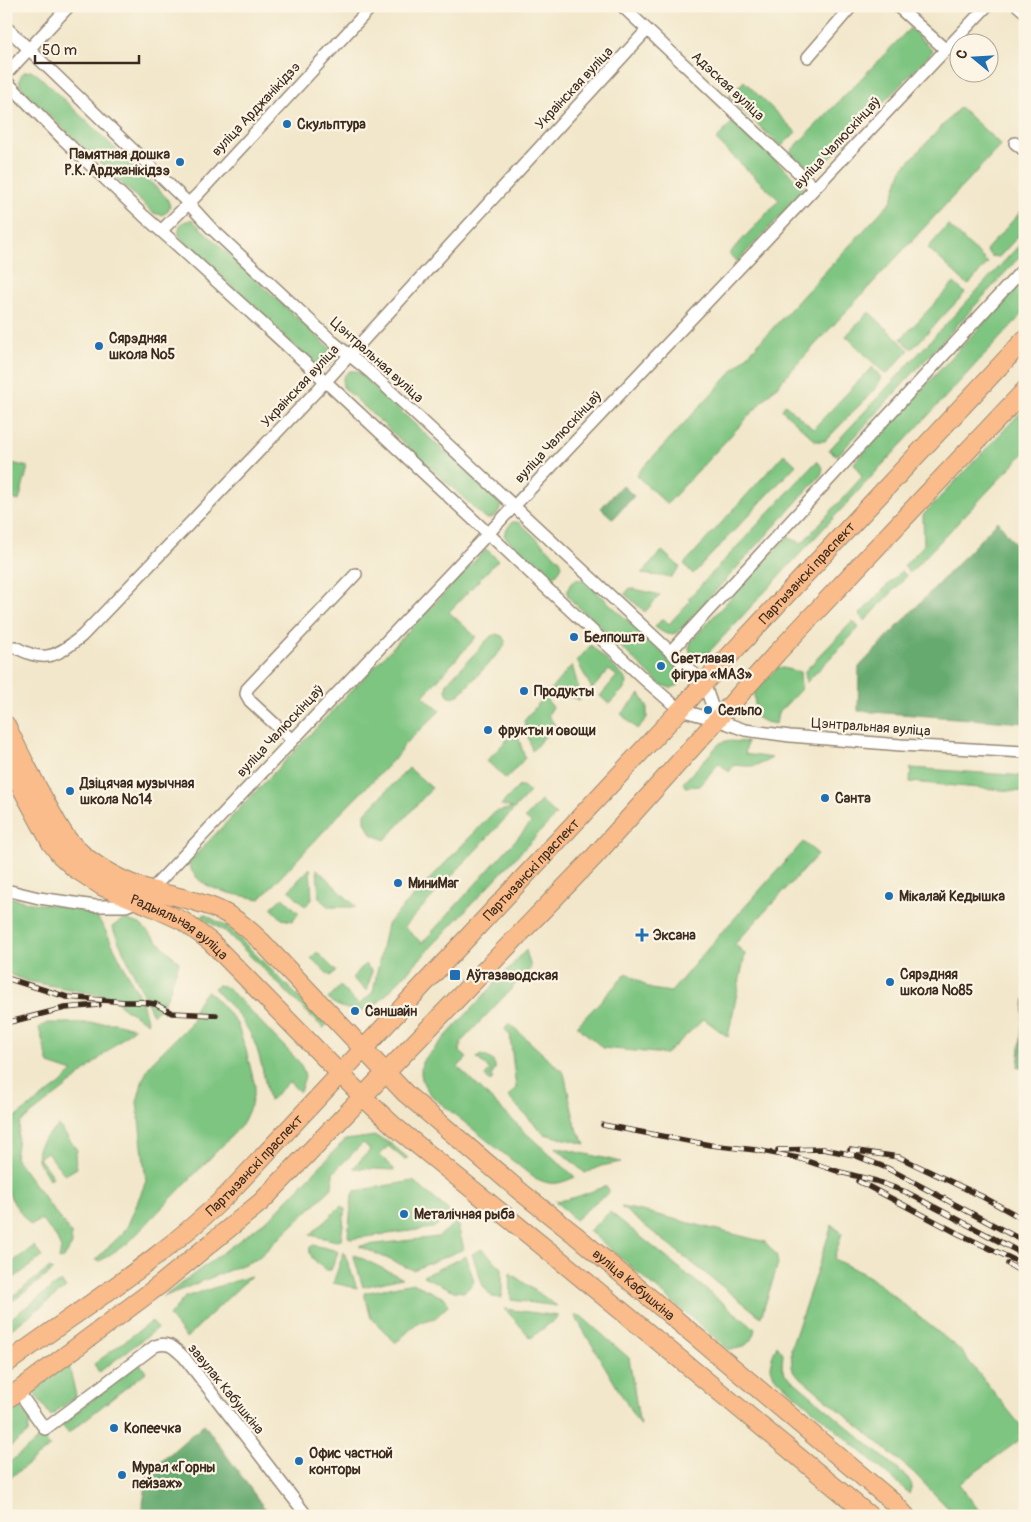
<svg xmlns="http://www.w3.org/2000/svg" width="1031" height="1522" font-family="Pangolin,sans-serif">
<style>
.green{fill:#7ec581;stroke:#5c7850}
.forest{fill:#66aa6f;stroke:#506a46}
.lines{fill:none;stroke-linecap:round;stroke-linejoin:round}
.street-casing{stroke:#968874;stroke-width:14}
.primary-casing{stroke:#968874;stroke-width:20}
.street{stroke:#fff;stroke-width:11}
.primary{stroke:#f9bc8a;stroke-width:18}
.rail-casing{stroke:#3b2a1e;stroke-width:5.5}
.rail{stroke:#fcf5e5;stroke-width:4;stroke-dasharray:11;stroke-linecap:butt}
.poi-dot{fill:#1f6fb2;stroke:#fcf5e5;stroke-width:2}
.labels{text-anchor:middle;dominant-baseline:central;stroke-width:4.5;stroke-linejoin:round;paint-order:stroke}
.street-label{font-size:14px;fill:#3b2a1e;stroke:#fcf5e5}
.poi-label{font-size:14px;font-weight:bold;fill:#3b2a1e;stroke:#fcf5e5;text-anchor:start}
</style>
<rect width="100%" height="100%" fill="#fcf5e5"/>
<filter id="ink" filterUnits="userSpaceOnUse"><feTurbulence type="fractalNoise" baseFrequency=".02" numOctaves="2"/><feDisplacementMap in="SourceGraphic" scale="10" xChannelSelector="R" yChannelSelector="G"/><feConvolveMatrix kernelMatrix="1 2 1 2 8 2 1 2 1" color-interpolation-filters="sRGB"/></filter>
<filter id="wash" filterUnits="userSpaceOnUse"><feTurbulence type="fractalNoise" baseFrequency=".0096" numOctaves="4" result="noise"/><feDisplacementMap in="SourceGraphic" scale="20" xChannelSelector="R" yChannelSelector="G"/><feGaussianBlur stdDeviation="1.12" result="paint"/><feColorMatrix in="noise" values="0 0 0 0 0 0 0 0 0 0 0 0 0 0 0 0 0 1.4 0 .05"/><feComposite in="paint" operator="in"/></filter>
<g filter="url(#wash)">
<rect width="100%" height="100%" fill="#f2e7cb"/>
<path class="green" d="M910,28L933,51L813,176L789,153Z
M30,71L36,73L167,198L170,206L167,212L162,215L153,213L22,89C18,82 19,77 24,72Z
M744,81L796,132L781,147L729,97Z
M960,107L1001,145L667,504L636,475L892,200L902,169Z
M734,120L806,189L737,262L729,254L779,200L716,140Z
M1025,207V229L999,257L991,256L986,250Z
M192,220L335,353C334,362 329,367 320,370L179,236C178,225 181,221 192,220Z
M948,225L988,263L968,285L928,248Z
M1025,239V251L840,453L836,455L829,450Z
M1025,278V311L709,652L697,656L691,654L689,648L691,641L787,537L802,543L862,477L854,463Z
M954,283L965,293L912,349L901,339Z
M869,312L909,350L886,375L846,336Z
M872,367L881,377L877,387L825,441H816L782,410L785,404L813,429Z
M350,371H357L497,500L501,505C499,513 496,517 487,519L483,516L343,387C342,379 343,375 350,371Z
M1025,408V452L910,573L904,566L924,545L923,515Z
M784,454L796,465L693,574L684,564Z
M817,461L823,468L821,475L682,628C671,638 666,635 655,627L663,618L669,624L690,601L688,599Z
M12,463L28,467L19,501L6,497V485Z
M512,522H517L521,524L560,560L562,565L558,573L552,577L546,576L507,539L504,535L506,530Z
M486,549L498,560L449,612L476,637L423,696L440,711L404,745L399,754L337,817L260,899C241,895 206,892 194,874C191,871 190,867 188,863Z
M662,551L680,567L671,577L641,574Z
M901,571L907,576L865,621L859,615Z
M577,579L585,581L678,667L682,677L679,685L671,688L661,685L570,599L567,593C569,586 570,582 577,579Z
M630,588L660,595L645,612L625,594Z
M853,621L859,628L806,683L805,671Z
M497,634L502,636L505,641L504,647L460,694L453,697L448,695L446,690L447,683L491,636Z
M591,645L626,679L627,683L624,689L609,704L600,696L617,676L609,670L592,689L577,661Z
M572,665L581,697L579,700C573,697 566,695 560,699L550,690Z
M778,667L800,672L801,689L778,713L776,724L765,722L756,717L754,693Z
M640,694L647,706V718L637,729L621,714Z
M544,697L553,707L548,715L555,725L532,751L524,721Z
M516,730L525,758L506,779L487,761Z
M726,741L747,742L745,754L772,758C756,767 752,767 734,765L729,772L719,763L699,786L686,787L683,783L720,743Z
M409,768L432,788L385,840L371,834L365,821V813Z
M911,768L1025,776V792L910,782Z
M523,786L530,792L404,927L422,943L531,823L525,818L541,801L556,815L379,1002C376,1004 372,1008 369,1009C357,1013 337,1008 328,999L340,986L359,1005L373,992L387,924L494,812L513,808L501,805L518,787Z
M803,842L818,854L735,944L745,954L728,1037L704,1019L666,1054L603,1048L577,1026L627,973L651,989L671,992L716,939Z
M310,868L312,900L305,906L289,890Z
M317,869L356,907H329L319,898Z
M6,896L31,903L91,909L103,926L142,1002L148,1023L125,1009L111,997L27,981L6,973Z
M283,897L299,913L292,921L282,919L271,908Z
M204,914L229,928L327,1025L323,1028L226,932L202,918Z
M123,919L140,924L179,962L168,995L164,1002L153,1015L112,927Z
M526,950L531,968L461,1042L460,1052L467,1058L458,1067L528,1135L575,1177C557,1185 551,1186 533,1177L434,1098C423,1085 419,1079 422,1062Z
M317,952L336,971L330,976L311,958Z
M365,964L372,971L367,991L352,978Z
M218,985L228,988L300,1063L305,1076L300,1092L289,1082L269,1101C264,1079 261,1053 250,1033C241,1016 226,1002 214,988Z
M208,991L229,1013L237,1024L246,1050L255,1086L251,1105L242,1125L128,1243L100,1261L95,1260L122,1234L128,1225L146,1181L137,1102L143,1079L151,1063L192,1022C193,1010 198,998 208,991Z
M47,1023H115L134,1028L75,1080L20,1123L15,1158L71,1234L72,1245L63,1259L59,1260L61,1248L56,1237L41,1219L31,1226C21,1213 10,1201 6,1185V1124L59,1085L73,1072L49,1064L39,1028Z
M509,1023L564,1073L576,1128L586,1144L544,1134L508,1097L516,1088L510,1035L505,1029Z
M480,1055C491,1057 501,1064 491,1076L493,1078L490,1082L485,1076L490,1070L477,1058Z
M59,1126L77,1150L75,1157L77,1168L65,1175L47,1152L39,1158L53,1177L49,1179C46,1173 41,1167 39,1162C32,1146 49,1134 59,1126Z
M376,1136L391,1144L408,1158L404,1159L388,1146L380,1155L395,1170L353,1168L370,1150L363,1143L333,1173L332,1188L257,1259L163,1297L272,1216L345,1140Z
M555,1147L621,1162L601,1166L585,1173Z
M413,1181L448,1210L451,1215L433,1228L350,1239L348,1236L352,1197L355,1191Z
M603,1187H607L609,1190L608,1194L598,1200L575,1220L555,1201C572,1200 587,1193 603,1187Z
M341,1206L345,1209L341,1240L337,1241L310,1235Z
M621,1207L646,1212L765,1242L776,1254L778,1264L761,1317Z
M610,1212L755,1329C752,1344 742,1350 728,1349L589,1231Z
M457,1222L464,1249L413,1270L359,1246L438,1237Z
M832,1225L842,1233L834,1259L870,1277L959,1349L1025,1431V1436L959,1484L983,1516H956L913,1472L794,1372L792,1367L791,1348Z
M314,1245L334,1250L338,1252L331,1270H326C319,1264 307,1257 310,1247Z
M34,1246L42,1257L6,1284V1267Z
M482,1249L502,1268V1298L492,1297L483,1286L472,1254Z
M344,1252L357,1288L333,1283Z
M353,1254L402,1278L363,1287Z
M466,1256L474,1281L472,1285L464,1292L454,1291L423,1276Z
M50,1268L53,1271L6,1306V1301Z
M510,1273L557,1306L511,1300Z
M251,1276L186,1338L169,1316L185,1297Z
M61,1281L66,1288L6,1333V1322Z
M413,1283L446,1299L448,1306L435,1318L417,1323L396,1343L371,1318L364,1293Z
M505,1309L559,1316L531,1338Z
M575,1316H581L629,1358L640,1426Z
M152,1321L157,1329L99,1372L94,1364Z
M777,1345L783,1353L782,1367L784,1373L908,1478L912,1485L909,1494L899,1484L775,1377C767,1364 772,1358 777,1345Z
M68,1361L76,1396L51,1416L34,1393Z
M139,1363L146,1372L68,1433L61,1424Z
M22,1409L30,1420L28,1433L6,1450V1412L8,1410Z
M42,1437L50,1447L6,1481V1465Z"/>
<path class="forest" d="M622,485L634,496L613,519L601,508Z
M998,521L1025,558V723L858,711L859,667Z
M1025,999V1068L1018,1067Z
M204,1424L270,1516H141L148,1473Z"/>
</g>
<g filter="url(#ink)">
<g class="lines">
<g class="street-casing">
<path id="street" d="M622,6L815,188
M897,6L946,50
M1018,6L1025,12
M6,27L188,203L211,228L332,341L370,372L704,683L717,720
M808,57L852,6
M6,74L69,6
M6,81L63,139L144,216L177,245L310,367L645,680L680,710L717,720L745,730L790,736L901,745L1025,752
M1015,143L1025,151
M161,231L199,193L372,6
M15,647C45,664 57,656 82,636L326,381L647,30
M670,652L1025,267
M292,740L250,701L246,694L247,689L356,574
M152,889L987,6
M6,890L39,898L95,906H126L138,901
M18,1391L45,1429L155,1346C169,1341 174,1348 184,1357L307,1516"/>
</g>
<g class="primary-casing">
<g id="primary">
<path id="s1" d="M6,725C20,754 34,782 50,810C56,821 62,833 70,842C86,860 109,874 130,883C159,895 192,897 221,911C236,918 248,929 261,941L406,1094L521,1192L574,1234L894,1503L906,1516"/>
<path id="s2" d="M6,759L51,843L61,856L74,868L103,887L148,905L183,921L211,942L363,1097L394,1126L555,1256L870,1516"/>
<path id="s3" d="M6,1364C80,1309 161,1260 227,1195L680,710L704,683L1025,339"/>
<path d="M6,1400L161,1284L261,1202L594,857L777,653L1025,390"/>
</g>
</g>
<use href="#street" class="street"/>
<use href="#primary" class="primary"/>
<g class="rail-casing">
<path id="rail" d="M6,978L67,997L125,1002H142L155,1004L172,1013L216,1015
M6,1023L65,1008L99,1005
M603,1125L710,1145L756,1150L798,1158L840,1172L876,1181L906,1192L1025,1255
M778,1150L823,1149L854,1155L887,1168L1025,1242
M850,1150L899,1157L983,1197L1025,1220
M858,1181L959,1234L1025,1265
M1008,1264L1025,1274"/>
</g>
<use href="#rail" class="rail"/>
</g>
</g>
<g class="poi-dot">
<circle cx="287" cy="124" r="5"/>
<circle cx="180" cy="162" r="5"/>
<circle cx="99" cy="346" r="5"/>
<circle cx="574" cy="637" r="5"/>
<circle cx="661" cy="666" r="5"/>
<circle cx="524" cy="691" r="5"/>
<circle cx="708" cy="710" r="5"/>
<circle cx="488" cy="730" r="5"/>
<circle cx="70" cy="791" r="5"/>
<circle cx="825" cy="798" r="5"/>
<circle cx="398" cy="883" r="5"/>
<circle cx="889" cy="896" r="5"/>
<path d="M639.5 927.5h5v5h5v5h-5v5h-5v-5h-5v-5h5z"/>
<rect x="449" y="969" width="12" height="12" rx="2.5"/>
<circle cx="890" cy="982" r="5"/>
<circle cx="355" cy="1011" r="5"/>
<circle cx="404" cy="1214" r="5"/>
<circle cx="114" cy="1428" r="5"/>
<circle cx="299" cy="1461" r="5"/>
<circle cx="122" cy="1475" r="5"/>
</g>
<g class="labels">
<g class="street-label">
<text transform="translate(728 86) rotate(43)">Адэская вуліца</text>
<text transform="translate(574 88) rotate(-47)">Украінская вуліца</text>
<text transform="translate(256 109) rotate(-47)">вуліца Арджанікідзэ</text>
<text transform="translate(837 143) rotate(-47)">вуліца Чалюскінцаў</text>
<text transform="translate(377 360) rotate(42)">Цэнтральная вуліца</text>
<text transform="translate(300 386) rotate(-47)">Украінская вуліца</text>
<text transform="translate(558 437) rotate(-47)">вуліца Чалюскінцаў</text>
<text stroke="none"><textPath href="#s3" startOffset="1129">Партызанскі праспект</textPath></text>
<text transform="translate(871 727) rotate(4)">Цэнтральная вуліца</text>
<text transform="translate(280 731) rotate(-47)">вуліца Чалюскінцаў</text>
<text stroke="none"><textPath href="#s3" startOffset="724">Партызанскі праспект</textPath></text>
<text stroke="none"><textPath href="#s2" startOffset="251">Радыяльная вуліца</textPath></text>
<text stroke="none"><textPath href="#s3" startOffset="319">Партызанскі праспект</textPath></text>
<text stroke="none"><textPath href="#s1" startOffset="860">вуліца Кабушкіна</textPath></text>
<text transform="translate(226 1389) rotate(51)">завулак Кабушкіна</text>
</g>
<g class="poi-label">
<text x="297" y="124">Скульптура</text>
<text x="170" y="154" text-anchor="end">Памятная дошка<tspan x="170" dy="16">Р.К. Арджанікідзэ</tspan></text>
<text x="109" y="338">Сярэдняя<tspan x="109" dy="16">школа №5</tspan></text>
<text x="584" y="637">Белпошта</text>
<text x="671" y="658">Светлавая<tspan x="671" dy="16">фігура «МАЗ»</tspan></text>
<text x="534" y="691">Продукты</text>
<text x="718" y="710">Сельпо</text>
<text x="498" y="730">фрукты и овощи</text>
<text x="80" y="783">Дзіцячая музычная<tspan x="80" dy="16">школа №14</tspan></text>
<text x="835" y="798">Санта</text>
<text x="408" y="883">МиниМаг</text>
<text x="899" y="896">Мікалай Кедышка</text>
<text x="653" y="935">Эксана</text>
<text x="900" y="974">Сярэдняя<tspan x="900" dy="16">школа №85</tspan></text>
<text x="466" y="975">Аўтазаводская</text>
<text x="365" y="1011">Саншайн</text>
<text x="414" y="1214">Металічная рыба</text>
<text x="124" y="1428">Копеечка</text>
<text x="309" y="1453">Офис частной<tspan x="309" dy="16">конторы</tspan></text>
<text x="132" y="1467">Мурал «Горны<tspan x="132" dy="16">пейзаж»</tspan></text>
</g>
</g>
<rect width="1031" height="1522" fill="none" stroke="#fcf5e5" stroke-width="25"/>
<g transform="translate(974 58) rotate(288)"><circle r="24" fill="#fcf5e5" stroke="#afa495"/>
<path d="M0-4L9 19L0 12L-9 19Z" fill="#1f6fb2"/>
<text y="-8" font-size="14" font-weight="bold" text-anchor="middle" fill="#3b2a1e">С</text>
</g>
<path d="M35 55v8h104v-8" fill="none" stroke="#3b2a1e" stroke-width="2.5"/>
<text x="42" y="55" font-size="15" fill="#3b2a1e" stroke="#fcf5e5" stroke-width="4" paint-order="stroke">50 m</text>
</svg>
